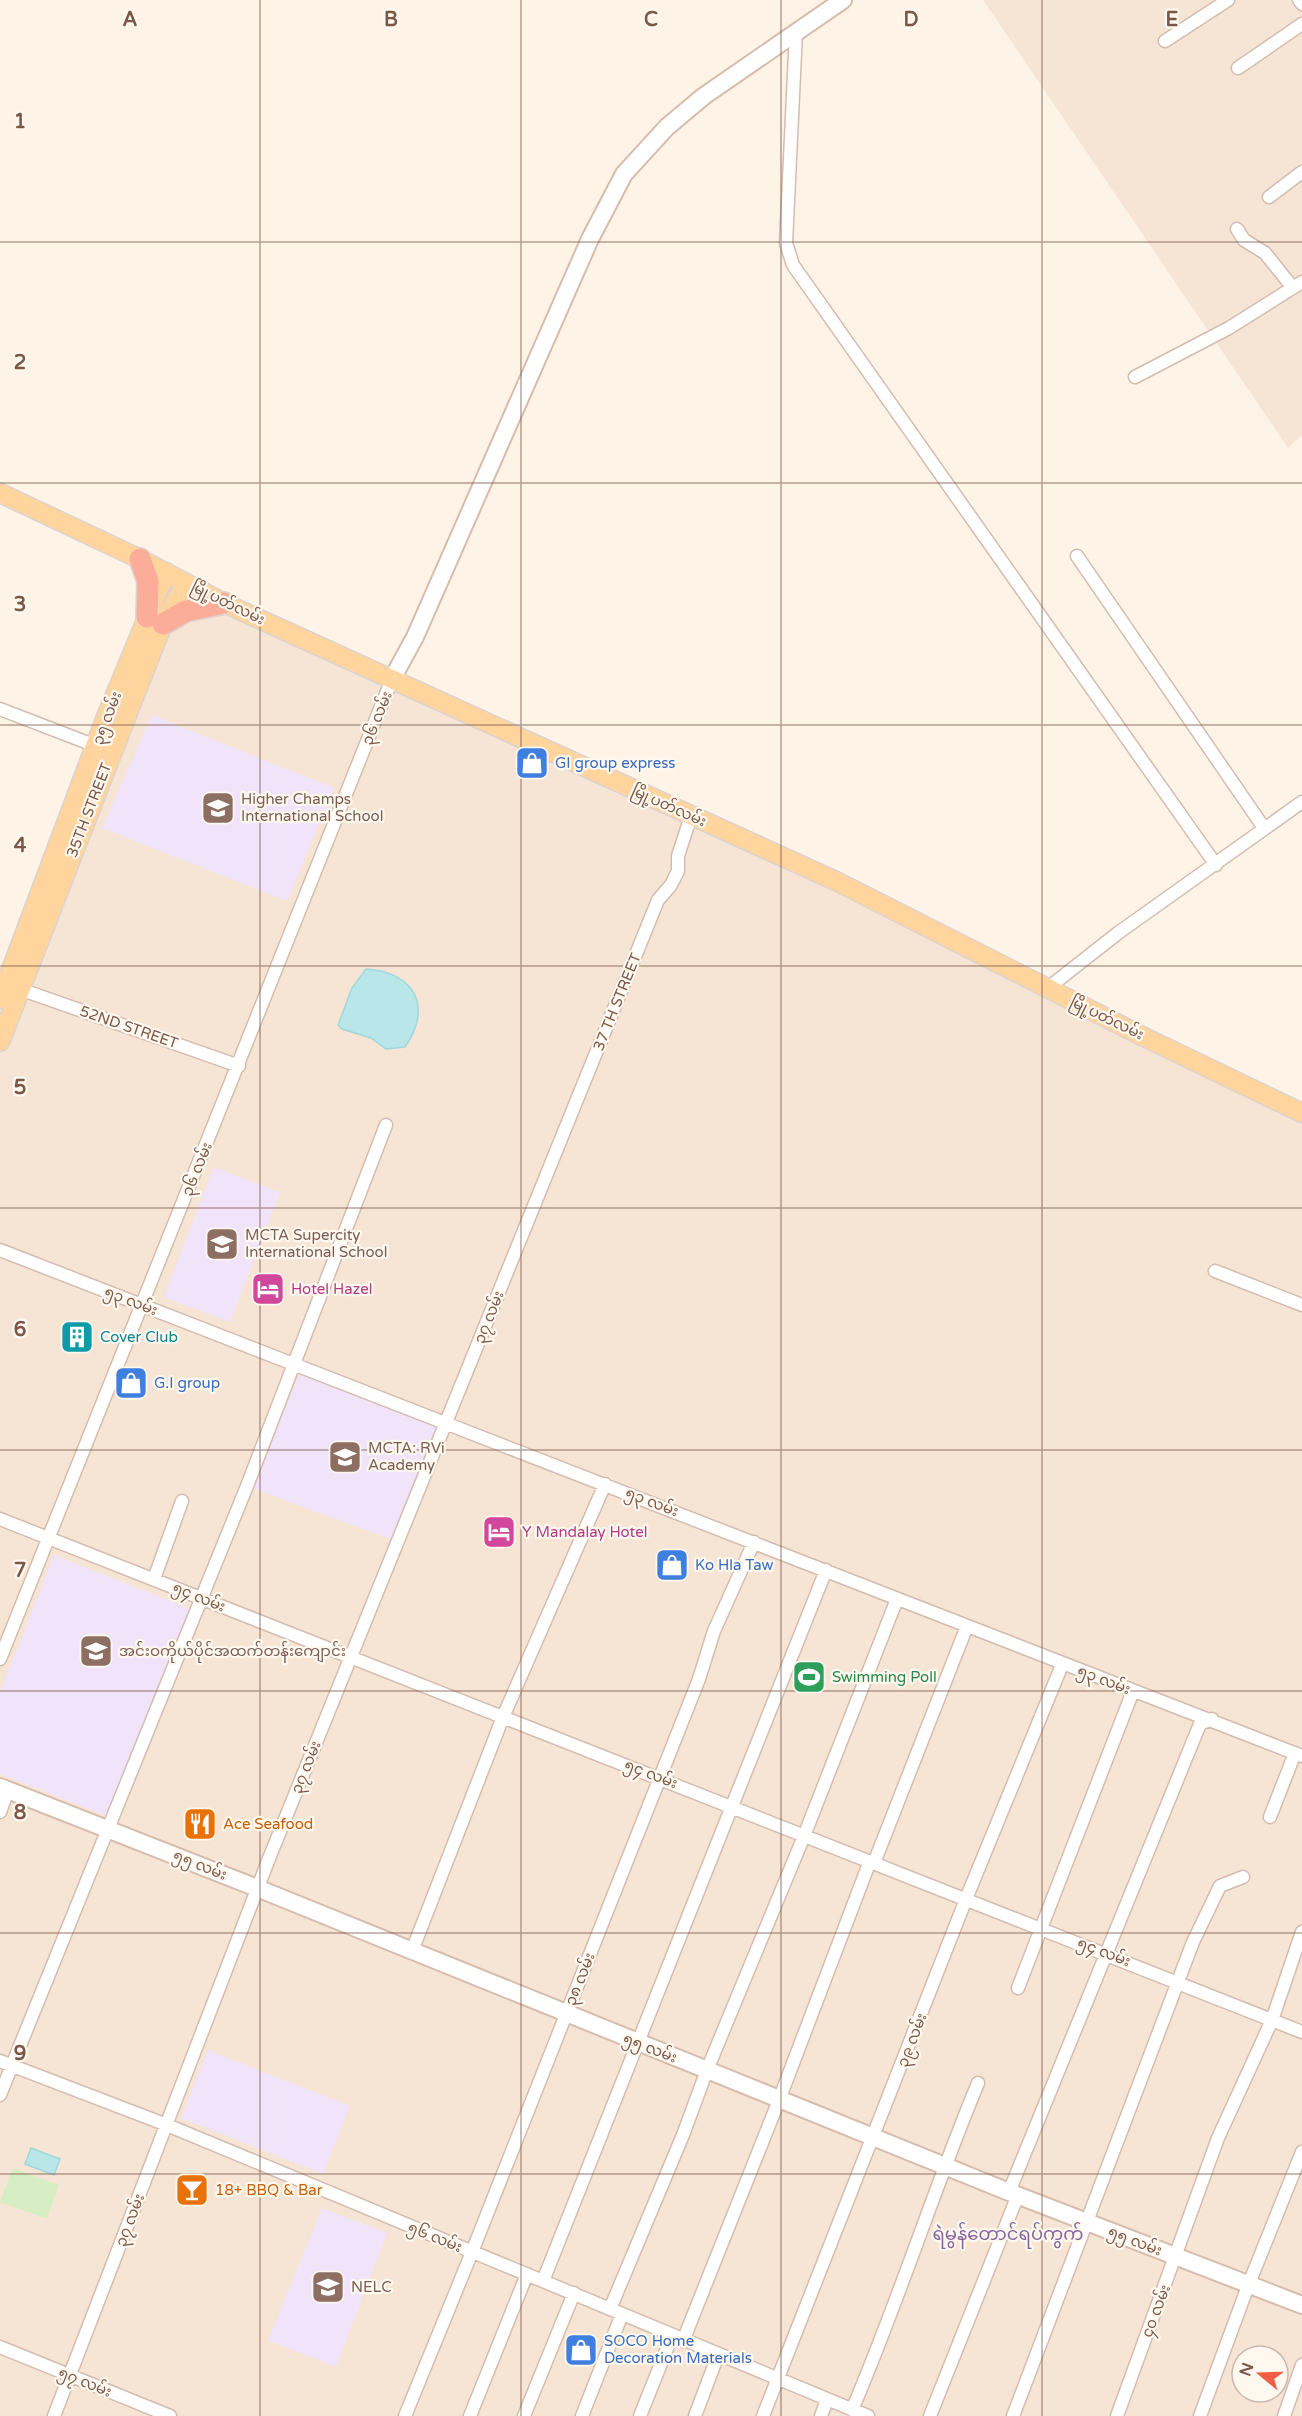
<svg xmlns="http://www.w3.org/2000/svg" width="1302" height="2416" font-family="'Varela Round','Noto Sans Myanmar',sans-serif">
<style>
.residential{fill:#f6e5d5;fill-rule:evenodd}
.education{fill:#f0e3fa}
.green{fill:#d7edc4}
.water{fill:#b9e6e9;stroke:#9fd7dc;stroke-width:1.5}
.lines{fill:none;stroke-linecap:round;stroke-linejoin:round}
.street-casing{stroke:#d4bcae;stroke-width:15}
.secondary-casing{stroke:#d7bcab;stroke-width:20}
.primary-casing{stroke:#dcd3d0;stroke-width:21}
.highway-casing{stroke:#dcd3d0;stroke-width:24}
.street{stroke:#fff;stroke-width:12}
.secondary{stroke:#fff;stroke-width:16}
.primary{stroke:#ffd49d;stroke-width:18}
.highway{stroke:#fcad9a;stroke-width:21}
.grid{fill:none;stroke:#7a5749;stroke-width:1.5;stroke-opacity:0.55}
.labels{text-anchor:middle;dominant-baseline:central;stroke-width:4.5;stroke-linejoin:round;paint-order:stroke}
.street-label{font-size:15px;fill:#7a5749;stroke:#fff8ef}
.shop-label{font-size:15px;fill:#366cbe;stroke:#fff8ef;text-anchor:start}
.education-label{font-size:15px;fill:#785e54;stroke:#fff8ef;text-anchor:start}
.hotel-label{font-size:15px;fill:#b23c85;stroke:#fff8ef;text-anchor:start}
.culture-label{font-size:15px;fill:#0d838f;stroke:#fff8ef;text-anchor:start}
.leisure-label{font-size:15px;fill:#27864d;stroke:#fff8ef;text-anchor:start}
.food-label{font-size:15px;fill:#c56008;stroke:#fff8ef;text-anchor:start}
.quarter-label{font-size:18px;fill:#86659d;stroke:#fff8ef}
.grid-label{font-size:20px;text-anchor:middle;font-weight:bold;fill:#7a5749;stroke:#fff8ef;stroke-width:4.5;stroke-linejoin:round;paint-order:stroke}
</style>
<rect width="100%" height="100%" fill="#fef3e7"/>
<path class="residential" d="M983,0H1302V435L1288,448Z
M161,576L1038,986L1302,1104V2416H0V998ZM1242,2356H1278V2392H1242Z"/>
<path class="education" d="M152,715L334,788L287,901L102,828Z
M214,1167L280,1192L230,1322L164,1297Z
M299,1374L438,1427L393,1540L252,1488Z
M54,1555L193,1610L111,1818L0,1774V1692Z
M208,2050L350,2106L323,2174L181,2118Z
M322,2208L387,2233L336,2367L268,2340Z"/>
<path class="green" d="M13,2168L59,2185L47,2219L0,2202Z"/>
<path class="water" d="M366,969C415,972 433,1007 405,1047L386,1049L371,1038L342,1029L338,1025L352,988Z
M808,1663L817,1669L810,1688L804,1691L797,1682L803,1676V1666Z
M31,2148L60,2159L54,2175L25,2164Z"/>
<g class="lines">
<g class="street-casing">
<path id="street" d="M1299,0L1302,4
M796,32L786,243L793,265L1216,865
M1165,41L1228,0
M1238,68L1302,24
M1269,197L1302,172
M1237,229L1244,240L1265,253L1293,288
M1135,377L1229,328L1302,282
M1077,556L1264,828
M0,709L96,746
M14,987L239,1066
M1048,988L1118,933L1302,802
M0,1250L1302,1756
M1215,1271L1302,1305
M0,1519L1302,2032
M154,1579L182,1501
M0,1659L392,679
M0,1812L8,1790
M1270,1817L1295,1753
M874,1863L967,1626
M412,1951L503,1717L605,1484
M1018,1988L1133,1691
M0,2061L167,2125L868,2416
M0,2095L247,1486L386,1125
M1009,2192L1200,1724L1212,1719
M543,2281L826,1570
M610,2309L683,2135L707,2070L804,1836L897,1599
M683,2341L779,2100L870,1861
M0,2347L170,2416
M852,2410C898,2303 933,2191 978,2083
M54,2416L268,1861L658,900L671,885L678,871V856L691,816
M405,2416L472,2252L699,1679L714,1631L754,1542
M470,2416L527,2274
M524,2416L574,2293
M582,2416L622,2314
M640,2416L672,2336
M695,2416L718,2355
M763,2416L966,1899L1062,1665
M821,2416L827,2400
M930,2416L1018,2195
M1013,2416L1193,1942L1220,1886L1243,1877
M1117,2416L1218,2138L1272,2020L1302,1932
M1200,2416L1248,2286L1302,2152
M1284,2416L1302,2365"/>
</g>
<g class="secondary-casing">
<path id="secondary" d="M392,679L415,637L590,239L624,174L667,127L704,96L843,0
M0,1787L257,1888L1009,2192L1302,2305"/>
</g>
<g class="primary-casing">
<path id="primary" d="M0,493L140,559L224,603L838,882L1142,1036L1302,1113
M0,999L106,717L166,572
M0,1042L129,710L163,624L186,583"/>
</g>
<g class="highway-casing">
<path id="highway" d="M140,559L148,581L147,617
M163,624L186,611L224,603"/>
</g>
<use href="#street" class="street"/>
<use href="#secondary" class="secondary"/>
<use href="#primary" class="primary"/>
<use href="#highway" class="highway"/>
</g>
<path class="grid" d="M260,0V2416M521,0V2416M781,0V2416M1042,0V2416M0,242H1302M0,483H1302M0,725H1302M0,966H1302M0,1208H1302M0,1450H1302M0,1691H1302M0,1933H1302M0,2174H1302"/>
<defs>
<g id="shop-square" transform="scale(1.725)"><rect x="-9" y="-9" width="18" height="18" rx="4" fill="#3f7fe0" stroke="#fff8ef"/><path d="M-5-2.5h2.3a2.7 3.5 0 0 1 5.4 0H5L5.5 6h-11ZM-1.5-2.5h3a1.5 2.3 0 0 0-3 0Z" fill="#fff"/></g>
<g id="school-square" transform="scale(1.725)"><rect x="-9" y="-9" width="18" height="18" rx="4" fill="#8d6e63" stroke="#fff8ef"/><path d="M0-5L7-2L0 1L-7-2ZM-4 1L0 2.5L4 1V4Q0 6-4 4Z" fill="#fff"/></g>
<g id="hotel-square" transform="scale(1.725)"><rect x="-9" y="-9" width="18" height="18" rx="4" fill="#d1479c" stroke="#fff8ef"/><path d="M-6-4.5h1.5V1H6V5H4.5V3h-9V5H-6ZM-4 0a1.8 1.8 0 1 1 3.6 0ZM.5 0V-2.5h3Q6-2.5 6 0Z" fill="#fff"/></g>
<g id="building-square" transform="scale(1.725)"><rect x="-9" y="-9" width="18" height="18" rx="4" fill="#0f9aa8" stroke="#fff8ef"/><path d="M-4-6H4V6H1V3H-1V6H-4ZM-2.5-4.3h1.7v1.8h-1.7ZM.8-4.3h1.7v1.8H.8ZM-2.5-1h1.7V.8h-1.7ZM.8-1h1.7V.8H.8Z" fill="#fff"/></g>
<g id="stadium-square" transform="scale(1.725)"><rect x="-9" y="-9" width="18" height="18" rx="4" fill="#2e9e5b" stroke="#fff8ef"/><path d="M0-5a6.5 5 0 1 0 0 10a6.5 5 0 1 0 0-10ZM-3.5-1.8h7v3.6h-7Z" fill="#fff"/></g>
<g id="restaurant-square" transform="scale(1.725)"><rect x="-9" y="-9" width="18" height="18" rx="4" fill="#e8710a" stroke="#fff8ef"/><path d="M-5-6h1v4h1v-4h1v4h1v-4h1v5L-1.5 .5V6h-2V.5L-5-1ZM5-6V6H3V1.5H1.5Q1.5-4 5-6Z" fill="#fff"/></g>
<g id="bar-square" transform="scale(1.725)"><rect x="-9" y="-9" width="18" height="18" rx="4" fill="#e8710a" stroke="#fff8ef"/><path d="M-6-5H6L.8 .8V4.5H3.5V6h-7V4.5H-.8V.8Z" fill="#fff"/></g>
</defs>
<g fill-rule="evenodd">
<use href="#shop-square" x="532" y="763"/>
<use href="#school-square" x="218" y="808"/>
<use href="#school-square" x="222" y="1244"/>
<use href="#hotel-square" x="268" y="1289"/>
<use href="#building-square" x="77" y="1337"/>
<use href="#shop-square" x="131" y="1383"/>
<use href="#school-square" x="345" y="1457"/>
<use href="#hotel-square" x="499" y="1532"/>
<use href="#shop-square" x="672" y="1565"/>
<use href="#school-square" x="96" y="1651"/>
<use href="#stadium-square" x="809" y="1677"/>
<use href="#restaurant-square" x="200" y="1824"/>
<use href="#bar-square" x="192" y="2190"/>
<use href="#school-square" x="328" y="2287"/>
<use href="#shop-square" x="581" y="2350"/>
</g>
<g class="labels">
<g class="street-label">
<text transform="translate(228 603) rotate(26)">မြို့ပတ်လမ်း</text>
<text transform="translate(107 718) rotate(-69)">၃၅ လမ်း</text>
<text transform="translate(377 718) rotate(-68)">၃၆ လမ်း</text>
<text transform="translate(669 806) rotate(24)">မြို့ပတ်လမ်း</text>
<text transform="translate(89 810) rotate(-69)">35TH STREET</text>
<text transform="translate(617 1002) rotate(-68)">37 TH STREET</text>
<text transform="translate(1107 1018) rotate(26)">မြို့ပတ်လမ်း</text>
<text transform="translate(129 1027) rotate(19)">52ND STREET</text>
<text transform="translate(197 1169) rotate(-68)">၃၆ လမ်း</text>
<text transform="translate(131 1301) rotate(21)">၅၃ လမ်း</text>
<text transform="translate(489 1317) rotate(-68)">၃၇ လမ်း</text>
<text transform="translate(652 1502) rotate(21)">၅၃ လမ်း</text>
<text transform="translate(199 1597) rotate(22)">၅၄ လမ်း</text>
<text transform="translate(1104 1680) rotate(21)">၅၃ လမ်း</text>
<text transform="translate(306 1767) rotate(-68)">၃၇ လမ်း</text>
<text transform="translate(651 1774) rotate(21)">၅၄ လမ်း</text>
<text transform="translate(200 1865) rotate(22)">၅၅ လမ်း</text>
<text transform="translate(1104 1952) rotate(21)">၅၄ လမ်း</text>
<text transform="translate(580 1979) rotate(-68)">၃၈ လမ်း</text>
<text transform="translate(912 2040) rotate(-69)">၃၉ လမ်း</text>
<text transform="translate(650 2048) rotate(21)">၅၅ လမ်း</text>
<text transform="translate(130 2220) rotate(-69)">၃၇ လမ်း</text>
<text transform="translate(435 2237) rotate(22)">၅၆ လမ်း</text>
<text transform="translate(1135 2241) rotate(21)">၅၅ လမ်း</text>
<text transform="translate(1156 2311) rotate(-69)">၄၀ လမ်း</text>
<text transform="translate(85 2382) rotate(22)">၅၇ လမ်း</text>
</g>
<g class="shop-label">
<text x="555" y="763">GI group express</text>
<text x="154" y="1383">G.I group</text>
<text x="695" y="1565">Ko Hla Taw</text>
<text x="604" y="2341">SOCO Home<tspan x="604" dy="17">Decoration Materials</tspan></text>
</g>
<g class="education-label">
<text x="241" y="799">Higher Champs<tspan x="241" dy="17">International School</tspan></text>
<text x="245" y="1235">MCTA Supercity<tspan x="245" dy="17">International School</tspan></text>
<text x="368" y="1448">MCTA: RVi<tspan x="368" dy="17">Academy</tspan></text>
<text x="119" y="1651">အင်းဝကိုယ်ပိုင်အထက်တန်းကျောင်း</text>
<text x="351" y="2287">NELC</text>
</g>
<g class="hotel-label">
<text x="291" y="1289">Hotel Hazel</text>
<text x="522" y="1532">Y Mandalay Hotel</text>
</g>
<g class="culture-label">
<text x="100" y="1337">Cover Club</text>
</g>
<g class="leisure-label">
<text x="832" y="1677">Swimming Poll</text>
</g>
<g class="food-label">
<text x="223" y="1824">Ace Seafood</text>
<text x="215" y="2190">18+ BBQ &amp; Bar</text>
</g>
<g class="quarter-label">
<text x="1008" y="2234">ရဲမွန်တောင်ရပ်ကွက်</text>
</g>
</g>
<g class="grid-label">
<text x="130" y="26">A</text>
<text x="391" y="26">B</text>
<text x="651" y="26">C</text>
<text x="911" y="26">D</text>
<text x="1172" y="26">E</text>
<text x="20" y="128">1</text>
<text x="20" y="369">2</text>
<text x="20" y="611">3</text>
<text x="20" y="852">4</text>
<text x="20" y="1094">5</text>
<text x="20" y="1336">6</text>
<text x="20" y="1577">7</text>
<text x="20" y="1819">8</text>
<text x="20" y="2060">9</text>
</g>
<g transform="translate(1260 2374) rotate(289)"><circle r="28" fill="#fff8ef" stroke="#cab8ad" stroke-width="1.5"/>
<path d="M0-4.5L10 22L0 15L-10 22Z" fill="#f05e44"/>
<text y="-9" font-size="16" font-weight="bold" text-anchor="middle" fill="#7a5749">N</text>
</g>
</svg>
